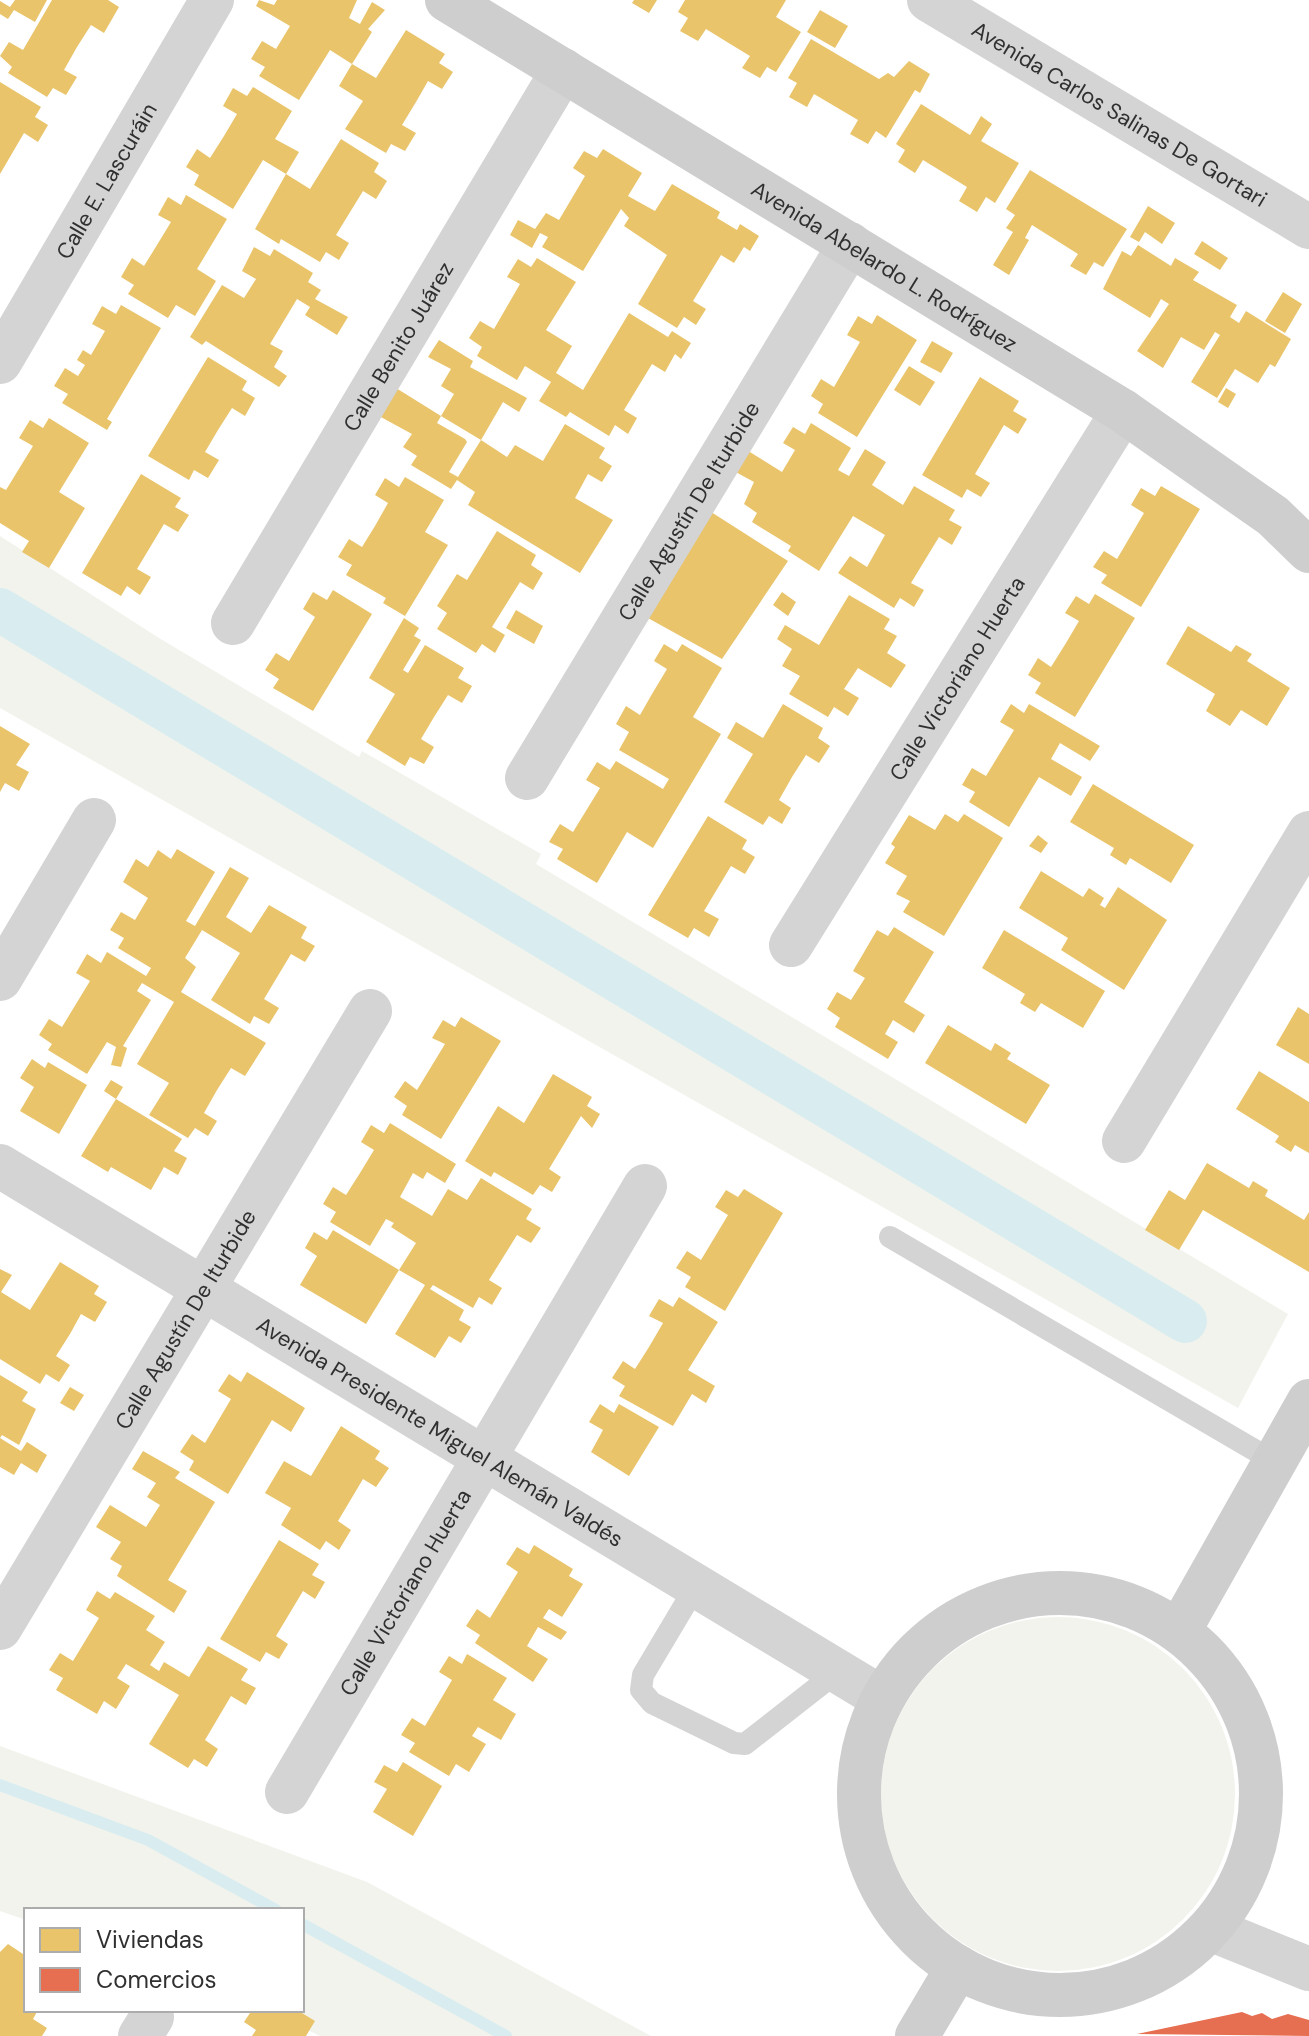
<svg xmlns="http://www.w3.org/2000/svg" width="1309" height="2036" font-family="'DM Sans',sans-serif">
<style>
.green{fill:#f2f3ec}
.homes{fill:#e9c46a}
.shops{fill:#e76f51}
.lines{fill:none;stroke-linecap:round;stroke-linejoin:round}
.stream{stroke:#d9edf0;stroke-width:12}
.canal{stroke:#d9edf0;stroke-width:44}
.lane{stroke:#d4d4d4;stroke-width:22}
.street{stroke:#d4d4d4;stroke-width:44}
.secondary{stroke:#cecece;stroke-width:44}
.labels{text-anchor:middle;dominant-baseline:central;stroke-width:8;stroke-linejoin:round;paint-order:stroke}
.street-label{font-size:22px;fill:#303030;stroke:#fff}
</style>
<rect width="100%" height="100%" fill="#fff"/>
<path class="green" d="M0,536L159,638L359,757L362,751L541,854L536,864L1288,1314L1238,1408L0,708Z
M881 1794a177 177 0 1 1 354 0a177 177 0 1 1-354 0Z
M0,1746L367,1882L651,2036H320L266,2010H302V1910H26V1920L0,1911Z"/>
<path class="homes" d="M15,0H47L35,22L14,10L8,19L0,14V1L10,7Z
M52,0H108L119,7L104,33L91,25L77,47L64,70L77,77L66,95L53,88L47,97L8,73L12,67L0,56L9,42L23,50Z
M259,0L274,5L277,0H357L349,18L360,24L372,2L385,10L368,29L372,32L352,64L376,78L406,30L445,54L439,63L453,72L442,89L428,81L416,102L402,125L416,133L405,151L391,144L386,153L345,129L363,101L339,86L352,64L330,50L299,100L259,76L265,67L251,59L262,41L276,49L290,26L256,6Z
M634,0H657L649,13L632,3Z
M685,0H786L776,17L801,32L776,72L767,67L760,78L742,68L750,56L727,42L706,29L698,41L680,31L688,18L678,12Z
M820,10L848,26L835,48L807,32Z
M811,39L879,79L888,73L894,77L909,61L930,74L920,93L915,90L886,138L876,131L868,144L850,134L858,120L814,94L807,107L789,97L797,83L788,78Z
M0,82L41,107L35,117L48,125L38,142L24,133L0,174Z
M253,87L292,111L275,139L299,152L286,174L263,160L233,209L194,185L199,175L186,167L197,149L210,158L224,136L237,114L223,106L233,88L247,96Z
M921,104L970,135L981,116L992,124L981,141L1019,163L995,203L986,197L977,212L959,201L967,187L923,160L915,173L898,162L905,150L896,144Z
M341,139L379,163L374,172L387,181L376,199L363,191L336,235L349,243L339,260L326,252L320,262L281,239L279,244L255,229L286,174L310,189Z
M603,149L642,173L628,196L655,211L672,184L720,212L717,218L737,230L740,224L759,236L750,251L744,247L734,263L721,255L693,301L706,309L696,325L684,317L677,328L638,304L667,255L624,226L629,218L621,209L583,271L542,247L548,237L540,233L532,248L510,235L518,220L535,229L546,213L559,220L585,176L573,168L584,151L597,158Z
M1030,170L1127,229L1103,267L1094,262L1086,275L1070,266L1078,254L1032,225L1025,238L1029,240L1009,275L993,265L1013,232L1006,228L1015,215L1006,209Z
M186,195L227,219L197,269L216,281L195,316L176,305L168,318L128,294L134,285L121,277L132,258L144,266L157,245L171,222L158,215L168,197L181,205Z
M1148,206L1175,223L1162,244L1145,232L1139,242L1130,237Z
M1202,241L1228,258L1220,270L1194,254Z
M1138,245L1171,266L1175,258L1199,272L1193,280L1237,305L1230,317L1239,323L1246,311L1291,339L1275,367L1270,364L1258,383L1235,369L1217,398L1191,382L1220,335L1215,332L1204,350L1181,337L1163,368L1137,351L1169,304L1161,299L1150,318L1103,289L1122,251L1131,256Z
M254,247L270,256L274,249L313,273L308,282L321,290L315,299L348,317L337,335L305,315L310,307L297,299L270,344L283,351L274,367L287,376L279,387L206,341L202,345L190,337L222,285L244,298L256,279L242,271Z
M537,258L576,282L546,330L572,346L556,373L583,390L629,313L668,337L672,331L691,343L681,359L675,354L665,372L652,364L624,410L637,418L628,434L615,425L609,436L570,412L566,417L539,401L551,382L525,366L517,380L477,356L482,347L469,338L480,321L494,329L520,284L507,277L518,259L531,267Z
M1283,292L1302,304L1285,333L1265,321Z
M121,305L161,328L107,419L112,422L107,430L62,403L68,394L54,386L65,368L78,376L85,365L77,360L83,350L91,355L105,331L92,324L102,306L116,314Z
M877,315L917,340L857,437L818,413L823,404L811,396L821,379L834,387L860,342L847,335L858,316L872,324Z
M439,340L473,361L470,367L527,398L519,412L503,402L481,440L441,416L454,394L441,386L451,369L428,357Z
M932,341L953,353L941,373L920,362Z
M208,357L247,381L242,390L255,398L245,416L232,408L218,430L205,452L219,460L208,478L194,470L189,480L148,456Z
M909,366L935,382L920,406L894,390Z
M980,377L1019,401L1013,411L1027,419L1018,434L1004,425L975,474L990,483L981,497L967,489L962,498L922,475Z
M396,388L441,416L437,423L465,439L467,442L449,472L458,477L481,440L507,457L515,445L543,461L565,424L605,448L599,458L612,466L602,482L588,474L575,498L613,520L580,573L468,505L475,492L457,480L451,489L411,465L417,456L403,447L412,434L379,416Z
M1226,388L1236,394L1228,408L1218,402Z
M49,418L89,443L59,492L85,508L49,568L22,552L29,541L0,523V487L6,490L33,446L19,438L30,420L43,428Z
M811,423L851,448L838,470L849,476L865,449L886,462L872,485L903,505L914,486L955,510L949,520L962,527L952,545L939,537L911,583L924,590L914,607L900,598L894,608L838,573L850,556L867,567L885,535L853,516L819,571L788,551L791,546L752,522L757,513L744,504L754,482L732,470L745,449L782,472L795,450L783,443L793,427L805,434Z
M141,474L181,498L175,507L189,515L178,532L164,524L137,569L151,577L140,595L127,586L121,596L82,573Z
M405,477L444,500L425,532L448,545L405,616L383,603L386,598L346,575L352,565L338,557L349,539L362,547L375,526L388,503L375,495L385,478L399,487Z
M1161,486L1200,509L1141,607L1101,583L1107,575L1093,567L1104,551L1117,559L1144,513L1131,505L1141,488L1155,496Z
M708,510L788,561L722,659L637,612Z
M497,531L536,555L531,565L543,573L533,590L520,582L492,627L505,635L495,653L482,644L476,653L437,629L447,613L437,606L457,574L467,580Z
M333,590L372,614L313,711L273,688L279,679L265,670L276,653L289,661L315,617L303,609L313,592L327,600Z
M782,592L796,602L788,616L773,605Z
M1095,594L1135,618L1075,717L1035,693L1041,683L1028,675L1038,658L1051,667L1066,643L1079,621L1065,613L1076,596L1089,604Z
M849,595L890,619L884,629L897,636L887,653L906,665L891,688L858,668L844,689L859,698L848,716L834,707L828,717L789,694L800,676L782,666L792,649L777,639L785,625L819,645Z
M516,610L543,626L534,644L506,628Z
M404,618L419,628L414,636L421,640L403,670L408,673L425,645L464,668L458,678L472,686L462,703L448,695L434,717L421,739L434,747L424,764L410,757L405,766L366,742L395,694L369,678Z
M1188,626L1231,652L1236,645L1252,654L1247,661L1290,688L1267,726L1241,710L1230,726L1206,711L1215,694L1166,664Z
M664,644L677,652L682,644L722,668L693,717L721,734L653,848L627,832L597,883L557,859L563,849L549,842L560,824L573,832L600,788L586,780L597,762L610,770L616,761L663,789L669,779L619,750L629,732L616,724L626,706L640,715L652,694L667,669L654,661Z
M783,704L823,728L818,738L830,746L819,763L806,755L792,777L779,800L791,808L782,824L769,816L763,825L724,802L753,754L727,738L736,722L763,738Z
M1011,704L1024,713L1029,704L1100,746L1090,761L1060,743L1051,759L1082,777L1071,796L1039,777L1009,827L969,802L975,792L962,785L972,768L986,776L1014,730L1000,722Z
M0,726L30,744L16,765L29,772L19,791L5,783L0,792Z
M1093,784L1194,845L1171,883L1130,858L1126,865L1110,855L1114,848L1070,822Z
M945,814L958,822L964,814L1003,838L944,936L903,912L910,901L896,894L907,876L885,863L895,847L891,844L909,815L935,830Z
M708,816L747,840L742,849L755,857L745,874L731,866L704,911L719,919L709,937L694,928L688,938L648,915Z
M1038,835L1048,843L1041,853L1029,846Z
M177,849L215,872L186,921L195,926L230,867L249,878L226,917L251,933L269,905L307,927L301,938L315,946L305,962L291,954L264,999L279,1008L269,1024L254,1016L250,1024L211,1000L240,953L202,930L185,958L196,967L181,992L266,1043L245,1076L231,1068L217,1090L204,1113L217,1121L208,1136L195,1128L188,1138L149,1115L169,1083L137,1064L174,1002L142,983L137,991L151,1000L123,1046L127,1048L121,1067L111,1065L116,1047L107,1042L87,1074L48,1050L52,1044L39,1035L49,1019L62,1027L90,981L76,973L87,954L101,963L107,952L146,976L151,968L118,948L124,938L110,930L121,912L135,920L148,898L123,882L136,859L148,867L158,850L171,859Z
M1041,871L1083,897L1089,888L1104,898L1100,905L1105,908L1118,887L1167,920L1124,990L1061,950L1068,938L1019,908Z
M894,927L934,952L904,1002L925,1015L914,1033L893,1020L885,1034L898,1042L888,1059L835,1027L840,1018L827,1009L837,992L851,1000L865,978L853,971L877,930L888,936Z
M1004,930L1105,991L1083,1028L1041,1003L1035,1012L1020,1003L1025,994L982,968Z
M1298,1007L1309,1014V1064L1276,1045Z
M461,1017L501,1041L441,1139L402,1115L407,1106L394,1097L405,1081L417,1090L445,1044L432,1038L443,1020L455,1027Z
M948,1025L991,1051L995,1043L1011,1053L1007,1059L1050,1085L1026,1124L925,1063Z
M32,1059L45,1068L48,1062L87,1085L59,1134L20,1111L34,1087L20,1078Z
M1259,1071L1309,1102V1153L1295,1145L1291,1152L1275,1142L1279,1136L1236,1109Z
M553,1074L592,1097L587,1106L600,1114L592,1128L581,1116L549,1169L561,1177L552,1192L540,1185L533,1195L494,1172L491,1177L465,1161L498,1106L524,1123Z
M111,1080L123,1087L116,1099L104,1091Z
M116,1099L182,1139L174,1151L187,1158L178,1175L164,1167L151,1190L111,1167L108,1172L81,1156Z
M390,1123L456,1164L445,1183L427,1172L423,1179L413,1173L400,1197L432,1216L448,1189L467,1200L481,1178L532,1209L526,1219L541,1228L531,1243L517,1235L489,1280L502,1288L492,1305L479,1297L473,1308L433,1285L430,1289L464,1310L459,1320L471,1327L461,1343L449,1336L435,1358L395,1334L425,1285L399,1270L416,1243L391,1227L394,1223L386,1219L370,1246L330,1222L336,1212L323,1204L333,1187L346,1195L360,1173L374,1150L361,1142L371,1125L384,1133Z
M1207,1163L1249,1188L1253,1181L1268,1190L1265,1196L1304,1220L1309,1212V1272L1203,1210L1179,1250L1145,1230L1169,1190L1185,1200Z
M744,1189L783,1213L725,1311L685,1287L691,1277L676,1268L687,1251L701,1260L728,1215L715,1207L726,1190L738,1197Z
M333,1230L399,1270L366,1324L300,1285L317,1256L305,1248L314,1232L327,1240Z
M60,1262L99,1286L94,1294L107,1302L95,1322L81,1314L70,1334L56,1356L70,1365L59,1382L46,1374L40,1384L0,1359V1269L12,1275L1,1292L30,1310Z
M679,1297L718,1322L688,1370L715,1386L706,1403L692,1394L673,1426L619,1396L625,1386L612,1378L623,1361L635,1369L649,1347L663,1323L649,1316L659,1299L673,1307Z
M247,1372L305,1408L291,1432L272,1420L228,1494L189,1470L194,1461L180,1452L192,1434L205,1443L231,1399L218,1391L229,1374L241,1382Z
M0,1375L28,1392L22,1401L36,1409L19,1445L2,1435L0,1438Z
M70,1387L84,1395L74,1411L60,1403Z
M600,1404L614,1413L619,1404L659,1427L629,1476L591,1452L603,1430L589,1422Z
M341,1426L380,1451L375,1459L389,1468L376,1487L363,1479L338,1521L351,1530L339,1550L326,1541L320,1550L281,1525L291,1508L265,1493L284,1461L311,1476Z
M0,1438L21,1451L27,1442L47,1455L37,1473L21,1463L14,1475L0,1467Z
M143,1451L180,1472L175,1478L215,1502L168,1580L187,1591L174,1613L117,1576L122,1566L110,1559L121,1542L96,1527L110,1505L146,1527L160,1505L147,1497L156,1483L132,1469Z
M279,1540L319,1564L312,1575L325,1582L315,1599L303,1591L276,1636L288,1644L279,1659L266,1652L260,1662L220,1639Z
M534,1545L573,1569L569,1576L583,1584L562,1617L549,1609L543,1618L567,1632L561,1640L538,1627L527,1646L548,1659L533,1682L475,1643L480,1635L466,1626L477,1609L490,1618L518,1572L506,1564L517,1547L529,1554Z
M97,1591L110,1599L115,1592L155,1616L146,1630L165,1642L150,1665L159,1671L164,1662L189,1677L208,1646L248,1669L241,1680L256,1688L246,1705L231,1696L205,1740L218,1749L207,1767L194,1759L188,1768L149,1744L179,1695L126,1664L117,1678L130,1686L116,1709L104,1701L97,1714L56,1690L63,1678L49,1670L60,1653L73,1661L99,1618L86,1610Z
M467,1654L507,1678L493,1700L516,1714L501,1740L478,1727L472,1736L486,1744L469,1772L456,1764L449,1776L409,1752L415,1743L401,1735L412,1718L425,1726L452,1680L439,1672L449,1656L462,1664Z
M403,1762L442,1786L413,1836L373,1812L387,1789L374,1782L384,1765L397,1772Z
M8,1944L26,1956V2010H38L33,2019L47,2028L42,2036H0V1952Z
M252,2010H297L315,2021L306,2036H252L256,2030L244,2022Z"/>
<path class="shops" d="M1242,2012L1252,2016L1262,2013L1272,2019L1288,2014L1309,2020V2036L1137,2034Z"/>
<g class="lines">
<path class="stream" d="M0,1785L148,1840L276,1910
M302,1924L506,2036"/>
<path class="canal" d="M0,610L1185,1321"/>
<path class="lane" d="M890,1237L1275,1462
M696,1586L643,1675L641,1690L652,1703L734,1743L745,1744L837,1672"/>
<g class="street">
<path id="s1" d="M929,0L1309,227"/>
<path id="s2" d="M0,362L212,0"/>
<path id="s3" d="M233,623L563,70"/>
<path id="s4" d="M527,778L850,244"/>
<path id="s5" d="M791,945L1123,411"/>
<path d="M0,979L94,820"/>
<path d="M1124,1141L1309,833"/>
<path id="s6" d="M0,1166L882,1698"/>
<path id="s7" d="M0,1628L370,1011"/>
<path id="s8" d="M287,1792L645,1186"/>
<path d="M1210,1929L1309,1969"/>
<path d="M140,2036L152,2017"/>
</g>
<g class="secondary">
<path id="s9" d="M447,0L1123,411L1273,516L1309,551"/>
<circle cx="1060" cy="1794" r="201"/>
<path d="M1179,1631L1309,1401"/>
<path d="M917,2036L958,1967"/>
</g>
</g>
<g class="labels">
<g class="street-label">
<text stroke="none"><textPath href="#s1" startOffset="222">Avenida Carlos Salinas De Gortari</textPath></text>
<text stroke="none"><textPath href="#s2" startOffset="210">Calle E. Lascuráin</textPath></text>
<text stroke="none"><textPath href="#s9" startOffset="512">Avenida Abelardo L. Rodríguez</textPath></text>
<text stroke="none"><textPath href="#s3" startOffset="322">Calle Benito Juárez</textPath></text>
<text stroke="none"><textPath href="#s4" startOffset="312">Calle Agustín De Iturbide</textPath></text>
<text stroke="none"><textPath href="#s5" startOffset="314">Calle Victoriano Huerta</textPath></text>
<text stroke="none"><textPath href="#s7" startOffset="360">Calle Agustín De Iturbide</textPath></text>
<text stroke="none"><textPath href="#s6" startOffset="514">Avenida Presidente Miguel Alemán Valdés</textPath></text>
<text stroke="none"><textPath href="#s8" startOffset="232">Calle Victoriano Huerta</textPath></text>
</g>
</g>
<rect x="24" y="1908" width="280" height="104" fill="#ffffff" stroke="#acacac" stroke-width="2"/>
<rect x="40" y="1928" width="40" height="24" fill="#e9c46a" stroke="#acacac" stroke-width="2"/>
<text x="96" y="1948" font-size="24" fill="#303030">Viviendas</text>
<rect x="40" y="1968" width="40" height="24" fill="#e76f51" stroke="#acacac" stroke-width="2"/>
<text x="96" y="1988" font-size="24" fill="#303030">Comercios</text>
</svg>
